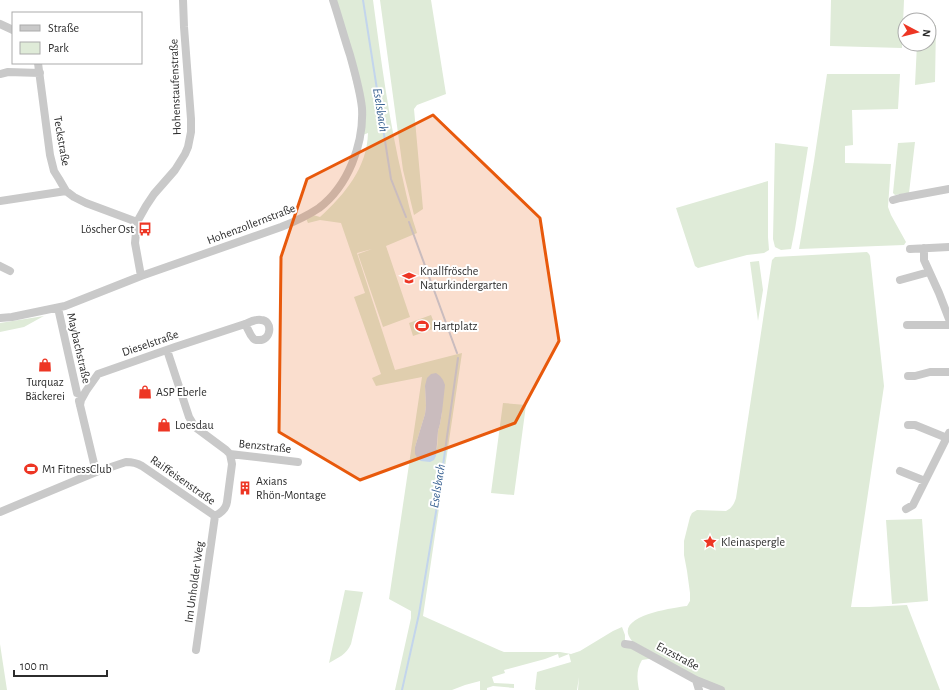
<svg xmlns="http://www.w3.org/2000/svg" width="949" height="690" font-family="'Alegreya Sans',sans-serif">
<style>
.green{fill:#dfebd8;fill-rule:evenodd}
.water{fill:#c3d5ec}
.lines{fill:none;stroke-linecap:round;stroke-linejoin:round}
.stream{stroke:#c3d5ec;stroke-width:2}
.minor{stroke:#c9c9c9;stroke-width:8}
.marked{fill:#e8590c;fill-opacity:0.2;stroke:#e8590c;stroke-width:3;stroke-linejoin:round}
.labels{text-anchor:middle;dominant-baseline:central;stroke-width:4;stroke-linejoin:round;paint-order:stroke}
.street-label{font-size:12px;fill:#2c2c2c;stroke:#fff}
.poi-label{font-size:12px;fill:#2c2c2c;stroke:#fff;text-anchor:start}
.water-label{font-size:13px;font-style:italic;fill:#376091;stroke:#fff}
</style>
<rect width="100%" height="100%" fill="#fff"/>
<path class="green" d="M333,0H373C381,60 389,121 403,180C407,198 411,216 417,233L386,246L410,317L383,327L358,254L372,249L357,253L395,370L462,353L423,616L499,650L504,652H560L571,654L580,651L613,631L622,627L625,635V644L654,658L642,660C636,670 637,679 639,690H578L579,677L577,690H536L535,689L537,672L571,662L569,654L559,658L558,654L545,659L504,670L505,673L492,677L494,683L514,684V688L493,686L487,688V690H480V681L465,685L452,690H395L411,618V611L389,599L422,377L376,386L372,378L381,374L354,297L365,293L341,223L320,220L308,223L305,216L313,215L320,217C345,194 367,168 368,133L360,136L362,117ZM425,386L442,412L440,424L438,431L437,449L415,447L425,414L426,406Z
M380,0H431L446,94L417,105L414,109L423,209L414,215L403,170Z
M831,0H904L902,48L830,46Z
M929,24L936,25L935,82L915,85L917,44H929Z
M827,74H900L898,109L852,110L853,145L845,146V163L891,164L888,207L891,215L906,242L904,245L799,249L814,161Z
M915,142L909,193L895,195L893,193L898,143Z
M775,143L808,147L795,229L791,249L781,250L775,247L773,239Z
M768,181V237L769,250L764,253L747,255L698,268L695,266L676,208Z
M867,252L869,254L870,256L884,386L851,607H869L907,605L940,690H721L632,641C611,616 673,608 687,606L690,601V593L687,571L684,555V541L690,517L692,513L697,510L726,511C732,508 734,504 736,498L772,260L775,257Z
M759,261L763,290L758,321L750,262Z
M431,315L436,328L413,336L409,323Z
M44,316L42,317L24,327L0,332V323Z
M503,403L526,405L514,495L491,493Z
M922,519L928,601L892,604L886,520Z
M345,590L363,592L351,644C346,655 339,657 329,663Z
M0,644L7,690H0Z"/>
<path class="water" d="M436,373L440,376L443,380L445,385L442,412L440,424L438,431L436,456L434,460L430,462L421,461L418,459L415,454V447L425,414L426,406L425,386L427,378L431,374Z"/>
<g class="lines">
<path class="stream" d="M363,0L391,179L406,217
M409,222L457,353
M419,614L439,494L458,358
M402,690L419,614"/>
<path class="minor" d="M0,24L13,30
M38,63L50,155L54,171L59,179L66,191L74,197L86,203L137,222
M0,74L8,72L40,73
M893,200L900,198L949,189
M0,201L66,191
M924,248V260L939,293L949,319
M910,249L949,247
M0,266L10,271
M141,276L135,243L137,222L146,206L154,194L175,170L185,154L188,147L191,132V119L184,27L183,0
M900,280L929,272
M58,308L77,393
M0,318L12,317L65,306L141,276L281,227C294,222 307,216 319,208C348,186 364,144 362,108C360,90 355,73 350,55C344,37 339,18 333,0
M907,325H949
M908,376H915L930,372H949
M79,401L96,472
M80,405L81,400L86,391L98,374L175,347L245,324C250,322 255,319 261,320C273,320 272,341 258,340C256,340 254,340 253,338C249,334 248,328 245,324
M908,425H915L947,438
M230,454L298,462
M900,471L925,481
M906,509L913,505L949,433
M0,512L96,472L126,462C133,462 137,463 142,466L215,516C221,513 226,509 227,502L232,464L230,454L226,450L195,427L189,417L167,350
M625,644L632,645L696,680L721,690
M196,650L215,516
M696,680L699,690"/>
</g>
<path class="marked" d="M433,115L540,218L559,341L515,423L360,480L279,432L281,257L307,179Z"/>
<defs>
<g id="bus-bare" transform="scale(1.08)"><path d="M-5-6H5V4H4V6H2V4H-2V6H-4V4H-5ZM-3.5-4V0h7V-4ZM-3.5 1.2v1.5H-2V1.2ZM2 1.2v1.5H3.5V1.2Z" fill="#ed3624" stroke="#fff" stroke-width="2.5" paint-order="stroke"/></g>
<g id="school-bare" transform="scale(1.08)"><path d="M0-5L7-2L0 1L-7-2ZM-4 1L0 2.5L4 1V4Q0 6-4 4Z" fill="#ed3624" stroke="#fff" stroke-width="2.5" paint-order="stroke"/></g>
<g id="stadium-bare" transform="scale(1.08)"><path d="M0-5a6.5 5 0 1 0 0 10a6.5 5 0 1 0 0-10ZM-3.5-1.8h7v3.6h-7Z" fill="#ed3624" stroke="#fff" stroke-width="2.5" paint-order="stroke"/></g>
<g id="shop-bare" transform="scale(1.08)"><path d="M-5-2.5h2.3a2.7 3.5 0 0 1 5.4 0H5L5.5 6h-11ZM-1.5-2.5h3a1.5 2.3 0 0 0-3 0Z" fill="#ed3624" stroke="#fff" stroke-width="2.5" paint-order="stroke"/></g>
<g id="building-bare" transform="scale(1.08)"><path d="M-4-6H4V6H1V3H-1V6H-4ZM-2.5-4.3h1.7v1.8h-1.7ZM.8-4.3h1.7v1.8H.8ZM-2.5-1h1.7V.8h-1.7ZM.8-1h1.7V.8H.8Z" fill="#ed3624" stroke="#fff" stroke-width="2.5" paint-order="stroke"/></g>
<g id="sight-bare" transform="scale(1.08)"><path d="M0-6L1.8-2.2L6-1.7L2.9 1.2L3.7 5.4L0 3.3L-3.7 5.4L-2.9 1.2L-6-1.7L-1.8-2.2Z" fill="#ed3624" stroke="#fff" stroke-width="2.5" paint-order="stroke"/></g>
</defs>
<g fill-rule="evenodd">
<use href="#bus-bare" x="145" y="229"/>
<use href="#school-bare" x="409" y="278"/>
<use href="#stadium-bare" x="422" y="326"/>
<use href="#shop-bare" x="45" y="365"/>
<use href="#shop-bare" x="145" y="392"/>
<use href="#shop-bare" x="164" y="425"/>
<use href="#stadium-bare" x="31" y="469"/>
<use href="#building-bare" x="245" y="488"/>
<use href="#sight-bare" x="710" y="542"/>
</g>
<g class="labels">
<g class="street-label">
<text transform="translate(175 87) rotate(-92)">Hohenstaufenstraße</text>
<text transform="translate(62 141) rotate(80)">Teckstraße</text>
<text transform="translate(251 224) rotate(-21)">Hohenzollernstraße</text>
<text transform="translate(150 343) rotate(-19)">Dieselstraße</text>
<text transform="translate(79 348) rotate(77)">Maybachstraße</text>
<text transform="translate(265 446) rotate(6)">Benzstraße</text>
<text transform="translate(183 480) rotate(35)">Raiffeisenstraße</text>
<text transform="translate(194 582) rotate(-82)">Im Unholder Weg</text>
<text transform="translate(678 656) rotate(28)">Enzstraße</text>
</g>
<g class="poi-label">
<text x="134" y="229" text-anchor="end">Löscher Ost</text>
<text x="420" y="271">Knallfrösche<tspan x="420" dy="14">Naturkindergarten</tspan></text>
<text x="433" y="326">Hartplatz</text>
<text x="45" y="382" text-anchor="middle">Turquaz<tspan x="45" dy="14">Bäckerei</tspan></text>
<text x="156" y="392">ASP Eberle</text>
<text x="175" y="425">Loesdau</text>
<text x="42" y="469">M1 FitnessClub</text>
<text x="256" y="481">Axians<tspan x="256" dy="14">Rhön-Montage</tspan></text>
<text x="721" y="542">Kleinaspergle</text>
</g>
<g class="water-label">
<text transform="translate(380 110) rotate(81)">Eselsbach</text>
<text transform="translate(438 486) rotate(-81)">Eselsbach</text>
</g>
</g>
<rect x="12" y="12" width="130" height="52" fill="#ffffff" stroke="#ababab"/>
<rect x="20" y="25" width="20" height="6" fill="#c9c9c9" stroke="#ababab"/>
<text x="48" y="32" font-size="12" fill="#2c2c2c">Straße</text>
<rect x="20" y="42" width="20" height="12" fill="#dfebd8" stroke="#ababab"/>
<text x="48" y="52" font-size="12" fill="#2c2c2c">Park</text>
<g transform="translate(917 32) rotate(97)"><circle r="19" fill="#ffffff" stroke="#ababab"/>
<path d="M0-3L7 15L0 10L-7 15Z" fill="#ed3624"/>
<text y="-6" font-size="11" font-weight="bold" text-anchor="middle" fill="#2c2c2c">N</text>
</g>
<path d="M14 670v6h93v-6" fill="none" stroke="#2c2c2c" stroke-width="2"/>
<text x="20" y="670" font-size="12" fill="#2c2c2c" stroke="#ffffff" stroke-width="3" paint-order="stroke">100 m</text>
</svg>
